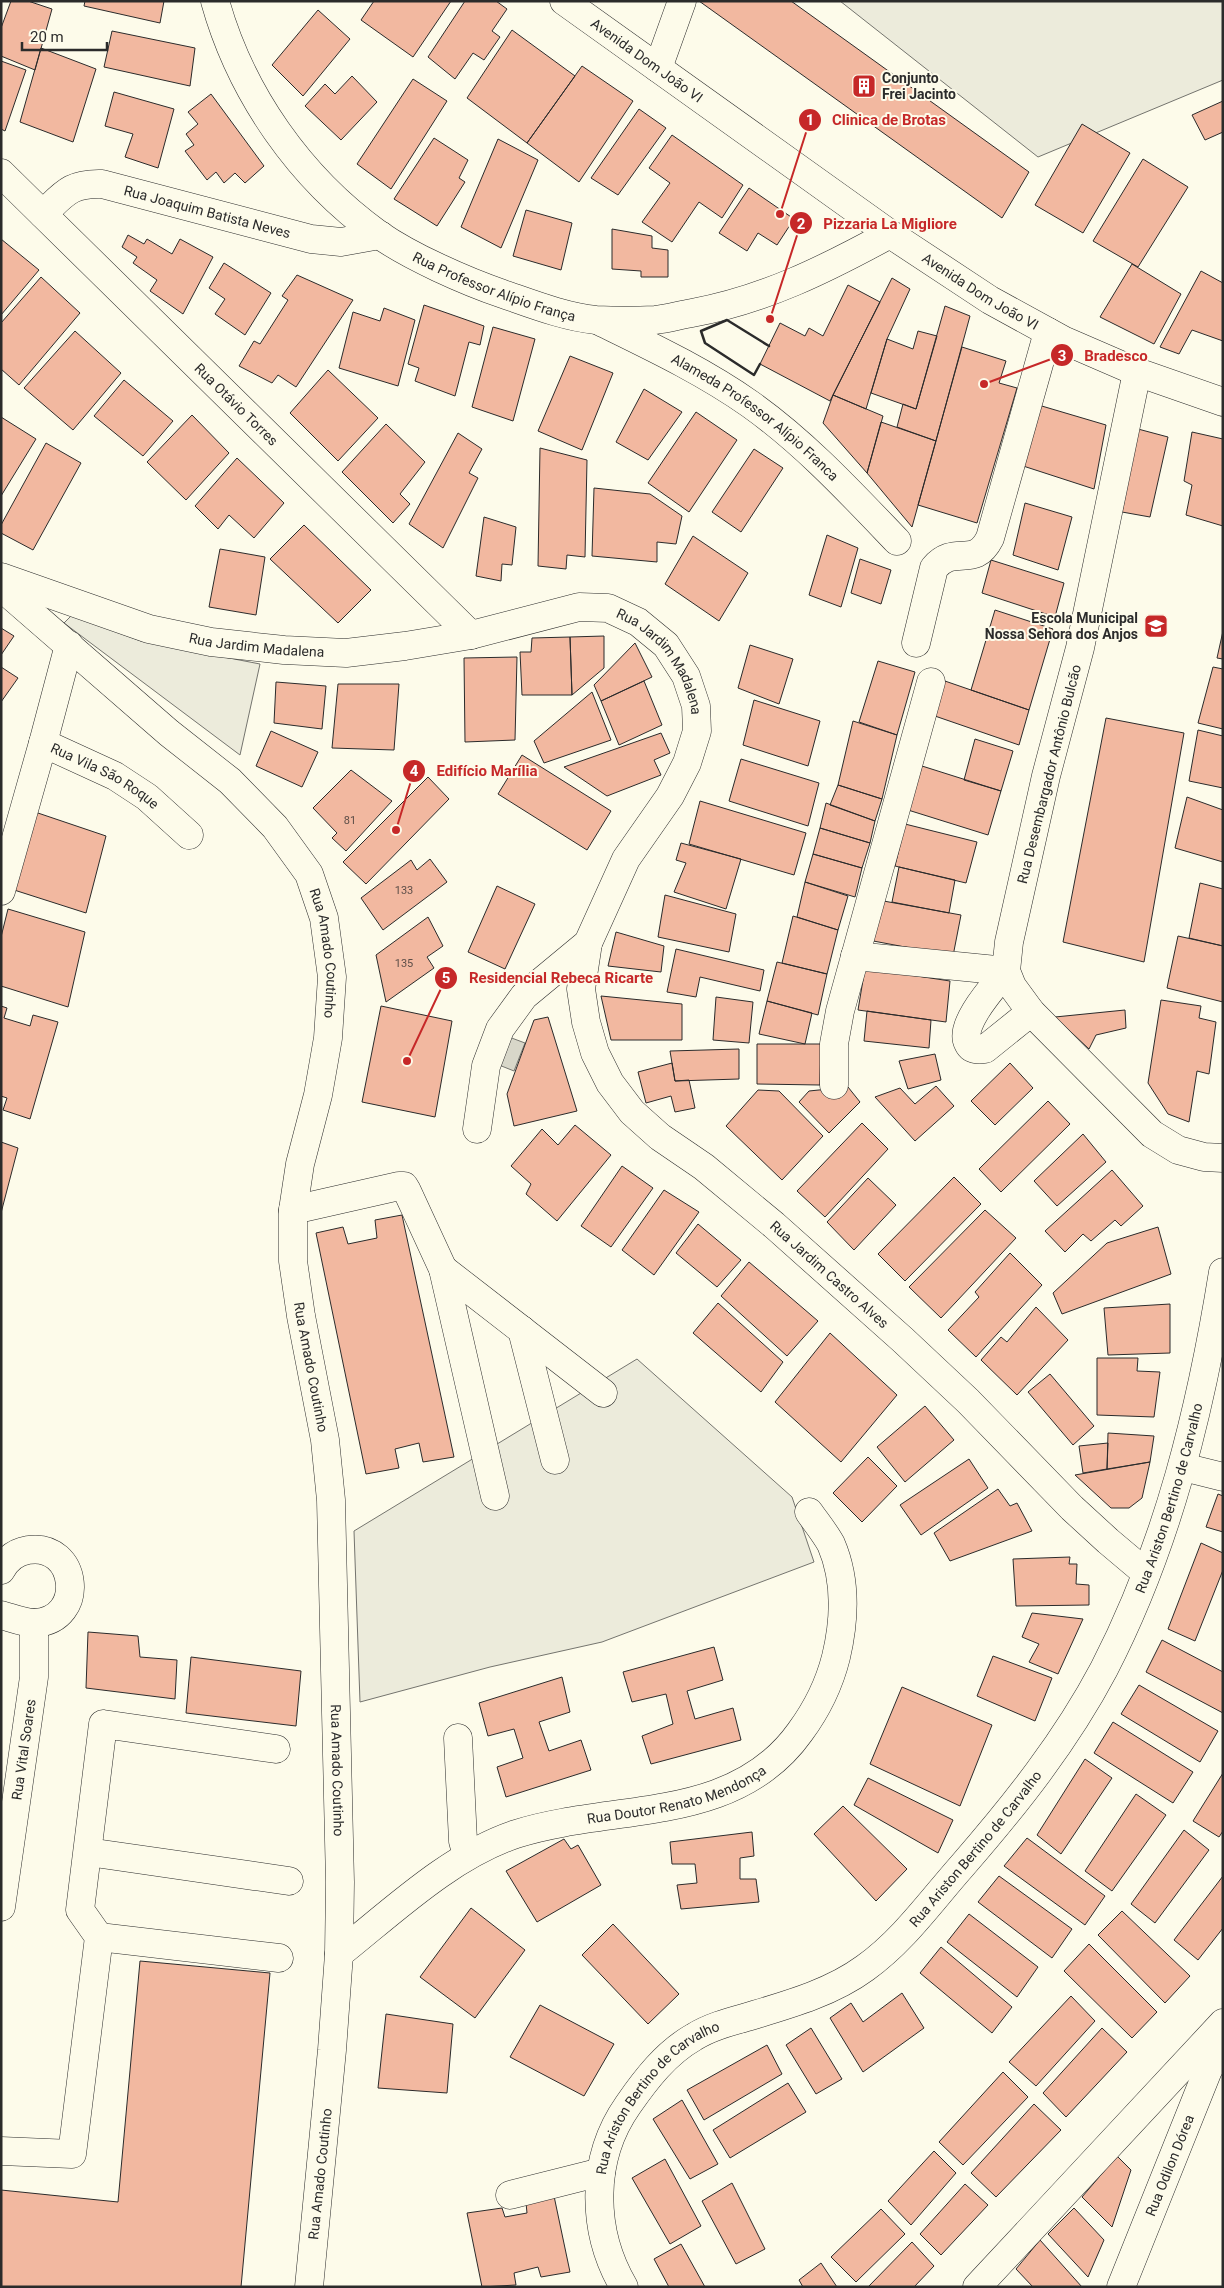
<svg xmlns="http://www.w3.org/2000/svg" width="1224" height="2288" font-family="Roboto,sans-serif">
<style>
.green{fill:#ecebdb;stroke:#74746e}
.water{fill:#d8d7c9;stroke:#74746e}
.building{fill:#f2b8a0;stroke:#2b2b2b}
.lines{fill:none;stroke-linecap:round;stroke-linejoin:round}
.minor-casing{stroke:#2b2b2b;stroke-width:29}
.major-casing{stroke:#2b2b2b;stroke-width:29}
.minor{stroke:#fdfbea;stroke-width:28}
.major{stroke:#fdfbea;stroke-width:28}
.wall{stroke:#2b2b2b;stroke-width:2.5}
.labels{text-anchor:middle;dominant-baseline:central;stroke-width:4;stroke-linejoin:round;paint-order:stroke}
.number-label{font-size:11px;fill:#5d4e48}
.street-label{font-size:14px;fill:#2b2b2b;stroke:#fdfbea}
.poi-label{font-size:14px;font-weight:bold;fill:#2b2b2b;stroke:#fdfbea;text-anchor:start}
.leader{fill:none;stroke:#c62828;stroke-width:2}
.callout-dot{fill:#c62828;stroke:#fdfbea;stroke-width:2}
.mark-label{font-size:15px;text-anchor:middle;font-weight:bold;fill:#fff}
.callout-label{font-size:15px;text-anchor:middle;font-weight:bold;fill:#c62828;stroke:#fdfbea;stroke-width:4;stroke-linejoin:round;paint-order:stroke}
</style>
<rect width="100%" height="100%" fill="#fdfbea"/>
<path class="green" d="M840,1H1223V80L1038,157Z
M72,615L141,641L260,664L240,755L64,623Z
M637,1359L792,1497L814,1562L602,1642L490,1667L360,1702L354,1531Z"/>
<path class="water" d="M509,1037L525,1043L514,1071L499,1065Z"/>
<path class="building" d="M11,1H28L52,9L35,70L1,56V28Z
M85,1H164L160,23L84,6Z
M374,1H451L413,57L361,20Z
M465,1H496L507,9L492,31L500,37L484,60L473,53L455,79L428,57Z
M699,1H791L1029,172L1002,218Z
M318,10L350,39L303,96L272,65Z
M512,30L575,76L527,143L467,98Z
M112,31L195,48L190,86L104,67Z
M41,48L96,69L73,142L20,122Z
M1,61L26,70L5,131L1,129Z
M582,66L633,101L579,182L527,143Z
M352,76L377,102L341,140L305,106L325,84L335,94Z
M413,79L447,101L391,189L357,164Z
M114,92L174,109L158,168L125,157L133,134L105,126Z
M211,94L264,166L245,183L235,173L224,183L216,172L207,180L185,151L194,145L186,134L198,124L188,112Z
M1223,101V132L1205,140L1192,115Z
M639,109L666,128L618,195L591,178Z
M1082,124L1130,153L1083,233L1035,205Z
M672,135L743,185L722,218L699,202L672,242L642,222L670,183L649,168Z
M434,138L468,160L459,178L465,182L437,226L394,199Z
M498,139L538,160L501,248L461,227Z
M1143,159L1188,187L1138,267L1093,241Z
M749,188L794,219L777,245L758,233L747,251L719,233Z
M526,210L572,223L561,270L513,256Z
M612,229L652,236V248L668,250V277H641V271L612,269Z
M128,235L144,244L147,239L172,254L180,239L213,257L183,314L150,291L157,280L133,263L137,257L122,247Z
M1,239L39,270L1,315Z
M224,263L271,293L245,335L215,314L225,299L209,288Z
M1132,264L1181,294L1154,344L1100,317Z
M1201,271L1223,283V341L1192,330L1179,354L1160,347Z
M297,275L353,300L296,387L278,375L272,383L239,366L254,341L260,344L288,300L282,296Z
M41,277L80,313L19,385L1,369V323Z
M892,278L910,289L887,339L866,409L833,395Z
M848,285L880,302L830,401L760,364L780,323L805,336L809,328L823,336Z
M424,305L484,326L480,345L469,342L455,396L415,381L419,368L408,364Z
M945,306L970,316L936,441L897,427L903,404L916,409Z
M384,308L415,320L398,386L339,368L353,312L380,321Z
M493,327L535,339L513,421L472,407Z
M75,331L121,373L73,430L24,388Z
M918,331L937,336L916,409L871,393L887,339L913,349Z
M962,347L1006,361L999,383L1017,388L977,523L918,505Z
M570,356L613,373L582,450L538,431Z
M328,370L378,418L338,461L290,413Z
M124,380L173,421L143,456L94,416Z
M644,389L682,412L648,460L616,442Z
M833,395L883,416L867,473L823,423Z
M1035,404L1106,425L1094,489L1017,464Z
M696,412L737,440L689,512L648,483Z
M192,415L229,453L186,500L147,462Z
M1,417L36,439L1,496Z
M881,422L936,441L912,527L867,473Z
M386,424L425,462L400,494L410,504L393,523L342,472Z
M1138,429L1168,437L1150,517L1122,512Z
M1192,432L1223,439V526L1186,515L1192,485L1184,481Z
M458,433L482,449L469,473L478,478L443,548L409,524Z
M46,443L81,463L33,550L1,533V525Z
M540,448L587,460L585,557L567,555L566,569L538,566Z
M754,449L783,468L741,532L712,512Z
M237,458L284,503L254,538L229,515L218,529L195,506Z
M594,488L650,494L682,516L676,544L657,542V562L592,556Z
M1025,503L1072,517L1058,570L1013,555Z
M484,517L516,527L512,565L502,564L501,581L476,576Z
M304,525L371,590L338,623L270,559Z
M827,535L858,548L841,607L809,595Z
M693,536L748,573L719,621L665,584Z
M220,549L265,557L256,615L209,607Z
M860,559L891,570L881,604L851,593Z
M991,560L1064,583L1055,617L982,593Z
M995,610L1053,629L1029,710L971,690Z
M1,628L14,636L1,655Z
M1223,631V659L1217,658Z
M604,636V668L572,695L570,637Z
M570,637L572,695H522L520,652H531L532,638Z
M635,643L652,677L601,701L594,685Z
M750,645L793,659L779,704L738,688Z
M517,657L515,740L465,742L464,658Z
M878,661L915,672L897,735L859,722Z
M1,667L18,678L1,702Z
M1213,667L1223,669V729L1198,723Z
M942,680L1029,710L1019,745L932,715Z
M644,681L662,725L619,745L601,701Z
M276,682L326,686L322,729L274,723Z
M338,684H399L394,750L332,748Z
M592,692L611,740L544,763L534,741Z
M754,700L820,721L808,766L743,745Z
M1106,718L1184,733L1144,962L1063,942Z
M853,721L897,735L882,799L838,785Z
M1198,730L1223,736V788L1189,781Z
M271,731L318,752L302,787L256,766Z
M661,733L670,753L654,760L661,775L607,796L564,767Z
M975,739L1013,751L1001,791L964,780Z
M522,755L611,811L587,850L498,794Z
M741,759L819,783L808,826L729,801Z
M922,766L1001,791L988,835L908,810Z
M351,770L392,801L346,851L332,838L337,833L313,808Z
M428,777L449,799L366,884L343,862Z
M838,785L882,799L875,821L830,805Z
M1187,797L1223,810V862L1175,848Z
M700,801L806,833L794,875L689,844Z
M826,803L875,821L870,843L820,828Z
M32,811L106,836L86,913L11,889Z
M905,824L977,842L966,883L895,866Z
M820,828L870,843L862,868L813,854Z
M681,843L741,859L726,909L674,892L686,863L676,860Z
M813,854L862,868L855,897L805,882Z
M430,859L447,882L383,930L361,898L411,860L417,870Z
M899,867L955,880L949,913L892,902Z
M805,882L848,896L838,930L797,917Z
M1200,883L1223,889V946L1189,938Z
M497,886L535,904L505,969L468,952Z
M665,895L736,914L729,952L658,937Z
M878,900L961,915L953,956L868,940Z
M8,909L85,932L68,1007L1,986V937Z
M793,916L838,930L827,974L782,963Z
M428,917L443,946L427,957L434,968L386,1002L376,955Z
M616,932L664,946L661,972L608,966Z
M1178,936L1223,946V1002L1167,988Z
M676,949L764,970L760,991L700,977L696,997L667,992Z
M777,962L827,974L818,1015L767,1001Z
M865,968L950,981L946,1022L858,1010Z
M601,996L682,1004V1040H611Z
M716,997L753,1002L749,1043L713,1040Z
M1161,1000L1201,1006L1199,1018L1216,1022L1209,1074L1197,1071L1189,1122L1168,1114L1148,1083Z
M767,1001L812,1013L805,1044L759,1034Z
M1,1006L7,1008L4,1018L30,1026L33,1015L58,1022L30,1119L3,1110L7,1098L1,1096Z
M381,1006L452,1021L435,1117L362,1102Z
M1125,1010L1126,1028L1096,1035L1089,1049L1055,1017Z
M867,1011L931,1020L929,1048L864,1041Z
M548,1017L577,1111L514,1126L507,1094L534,1020Z
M757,1044H821L820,1085L757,1084Z
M739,1049V1079L675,1081L670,1051Z
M935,1054L941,1080L908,1089L899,1061Z
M672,1063L675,1081L689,1080L695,1108L675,1112L671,1096L646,1103L638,1072Z
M1010,1063L1033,1088L995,1125L971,1101Z
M936,1086L954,1106L915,1141L875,1097L900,1088L915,1104Z
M848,1087L860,1102L829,1133L799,1102L809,1091Z
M758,1090L779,1091L823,1136L782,1180L726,1126Z
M1048,1101L1070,1124L1001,1192L979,1169Z
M862,1123L888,1149L825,1217L797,1191Z
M575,1125L611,1155L557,1221L526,1194L531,1184L511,1166L542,1129L558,1145Z
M1083,1134L1106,1162L1057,1206L1034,1181Z
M1,1142L18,1148L1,1213Z
M622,1166L653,1188L611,1247L581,1226Z
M1112,1170L1143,1206L1121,1226L1115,1220L1091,1241L1083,1234L1065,1252L1045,1231Z
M954,1177L981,1204L905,1281L878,1254Z
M868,1178L896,1205L854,1250L827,1222Z
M664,1190L699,1212L654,1275L622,1250Z
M985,1210L1016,1238L941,1318L909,1287Z
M402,1215L454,1457L423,1462L419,1443L395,1449L399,1468L366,1474L316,1233L343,1227L348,1244L377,1238L375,1220Z
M698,1224L741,1260L717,1287L676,1253Z
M1158,1227L1171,1274L1062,1314L1053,1293L1107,1243Z
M1010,1253L1042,1285L976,1357L948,1330L979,1297L975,1292Z
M749,1262L818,1321L787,1356L721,1296Z
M718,1303L783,1362L761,1392L693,1333Z
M1170,1304V1353L1108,1355L1104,1308Z
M1036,1307L1068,1340L1017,1395L981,1360L1001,1337L1007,1342Z
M830,1333L897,1395L841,1462L775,1402Z
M1097,1358H1138L1137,1371L1160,1372L1154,1417L1097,1415Z
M1050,1374L1094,1426L1073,1445L1028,1392Z
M925,1406L954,1440L905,1482L877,1447Z
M1108,1433L1154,1436L1150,1462L1107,1469Z
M1108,1443L1107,1469L1083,1473L1079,1446Z
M868,1457L897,1486L862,1522L833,1493Z
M969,1459L988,1488L921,1535L900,1505Z
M1150,1462L1142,1498L1129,1508H1111L1075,1475Z
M998,1489L1010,1506L1017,1503L1032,1531L950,1561L934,1533Z
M1218,1494L1223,1496V1532L1206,1527Z
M1201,1543L1223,1553V1570L1195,1641L1168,1629Z
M1070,1557L1069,1564H1077L1076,1584L1089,1585V1605L1016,1606L1013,1559Z
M1032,1613L1083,1619L1058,1674L1029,1662L1039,1644L1022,1637Z
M88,1632L138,1636L140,1657L177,1660L175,1699L86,1688Z
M1162,1640L1223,1672V1713L1146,1672Z
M714,1647L723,1680L687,1691L695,1719L733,1708L741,1740L651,1764L642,1736L673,1724L666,1694L632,1702L623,1672Z
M993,1656L1052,1678L1035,1721L977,1696Z
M191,1657L301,1671L296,1726L186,1713Z
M562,1677L570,1712L539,1722L549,1751L581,1740L591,1770L506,1797L497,1767L523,1758L514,1729L488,1736L479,1703Z
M1139,1685L1218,1731L1200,1762L1121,1714Z
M902,1687L992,1725L960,1806L870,1764Z
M1113,1722L1193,1772L1173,1803L1094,1753Z
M1085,1759L1112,1778L1061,1854L1037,1835Z
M1223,1773V1831L1219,1837L1193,1821Z
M868,1778L953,1820L938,1853L854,1805Z
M1136,1794L1166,1815L1112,1891L1085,1871Z
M843,1806L907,1869L876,1901L814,1834Z
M1184,1830L1209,1850L1155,1923L1131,1904Z
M752,1832L754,1856L740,1858V1879H756L759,1902L681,1909L677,1885L697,1883L695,1864H672L670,1842Z
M1027,1838L1105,1896L1085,1925L1004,1866Z
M564,1839L571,1849L578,1845L601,1885L537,1922L506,1871Z
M999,1876L1072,1929L1052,1958L978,1902Z
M1223,1876V1928L1198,1960L1174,1940Z
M471,1908L525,1950L475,2018L420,1977Z
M1122,1911L1190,1976L1165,2003L1098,1935Z
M969,1914L1038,1967L1017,1997L947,1942Z
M613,1924L679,1994L648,2024L582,1955Z
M1089,1944L1157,2012L1132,2038L1064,1971Z
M941,1947L1012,2007L992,2033L920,1973Z
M140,1961L270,1973L241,2287H1V2190L118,2202Z
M902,1993L924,2028L863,2072L830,2018L851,2003L863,2022Z
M1071,1996L1095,2021L1036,2086L1009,2062Z
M540,2005L614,2044L584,2096L510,2057Z
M386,2014L453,2024L447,2093L378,2088Z
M811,2028L842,2079L816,2094L786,2045Z
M1102,2028L1127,2052L1066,2117L1043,2093Z
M767,2045L782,2074L704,2120L687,2090Z
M1003,2072L1028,2097L963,2165L939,2142Z
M788,2083L806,2112L730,2158L713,2130Z
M682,2100L718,2164L690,2179L653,2119Z
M1034,2104L1061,2130L996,2197L971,2173Z
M934,2151L956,2173L911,2225L888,2201Z
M1117,2156L1131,2170L1112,2227L1082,2197Z
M665,2159L701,2226L670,2244L632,2178Z
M732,2183L765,2249L736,2264L702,2201Z
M965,2184L988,2205L941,2255L920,2234Z
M554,2196L570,2272L541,2277L538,2267L514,2273L516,2285L482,2287L467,2213L502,2208L505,2217L527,2213L526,2203Z
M1074,2208L1104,2240L1088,2277L1048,2234Z
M881,2209L905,2234L856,2282L831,2257Z
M1040,2240L1082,2287H1033L1016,2269Z
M912,2242L934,2266L914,2287H868Z
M681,2244L705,2287H669L654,2259Z
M821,2263L837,2287H803L799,2280Z"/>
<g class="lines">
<g class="minor-casing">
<g id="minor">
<path id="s1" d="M215,1C241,94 300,178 378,234C411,257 465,281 503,294C532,304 565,317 596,320C615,321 636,321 655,320C667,319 680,315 692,313C764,300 826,269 890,234"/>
<path d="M658,68L682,1"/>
<path id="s2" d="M1,173L471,635"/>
<path id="s3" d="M43,214C64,194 70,183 102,184L311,239L341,242L380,235"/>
<path id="s4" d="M601,322C652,347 703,371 750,404C805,443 851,493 897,541"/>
<path d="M1137,372L1080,648L1046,776L1009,942L1006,971L1012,986L1031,1012L1152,1134L1178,1150L1204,1157L1223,1158"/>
<path id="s5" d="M1,577L149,629L211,642L284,650L346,653L405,646L471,635L579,607L608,608L638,622L666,645L686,676L696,706L697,731L687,763L670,796L626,859L588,943L524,996L500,1029L486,1066L477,1129"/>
<path id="s6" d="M1,587L169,733L230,781L275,827L309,874L324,918L332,977L328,1038L318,1095L300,1164L293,1210V1261L301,1316L325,1440L331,1500L340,1882L339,1954L332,2050L309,2287"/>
<path d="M916,643L934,568C955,543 974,570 990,538L1048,332"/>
<path d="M43,743L69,645"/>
<path id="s7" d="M1,891L43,743L115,776L147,797L189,835"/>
<path id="s8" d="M588,943L581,989L586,1022L595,1053L610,1083L632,1112L660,1137L704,1167L774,1225L903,1340L968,1401L1072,1508L1108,1541L1146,1573"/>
<path d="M855,956L1006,971"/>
<path d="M1006,971C995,985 958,1025 968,1043C971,1050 978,1050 985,1049L1031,1012"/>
<path d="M834,1085V1044L840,1011L931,682"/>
<path d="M293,1210L399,1186H404L407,1191L443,1269L495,1496"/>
<path d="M443,1269L603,1393"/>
<path d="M522,1330L555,1460"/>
<path d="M1183,1467L1223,1477"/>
<path d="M1,1570C7,1559 16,1552 28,1550C78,1542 87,1620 35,1623C24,1623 12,1618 1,1615"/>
<path d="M458,1738L463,1841L467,1856"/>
<path d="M88,1852L289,1881"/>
<path id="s9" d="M1,1907L34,1677V1623"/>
<path d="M99,1937L279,1958"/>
<path id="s10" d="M339,1954C393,1911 450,1856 516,1834C613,1803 734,1825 800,1732C817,1709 829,1685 836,1657C845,1619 847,1581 831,1544C825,1533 816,1522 809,1512"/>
<path d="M1,2151L72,2154L99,1937L80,1910L103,1724L276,1749"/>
<path d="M510,2195L601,2172"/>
<path id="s11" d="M624,2287C591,2231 590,2159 628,2105C646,2079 666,2053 694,2037C710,2027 729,2022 747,2017C787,2005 831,1993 865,1968C903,1941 931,1901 962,1866C1015,1805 1066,1741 1104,1669C1168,1545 1201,1409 1223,1272"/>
<path d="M977,2287L1223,2023"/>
<path id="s12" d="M1121,2287L1208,2070L1223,2045"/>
</g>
</g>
<g class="major-casing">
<g id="major">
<path id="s13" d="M564,1L890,234L990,300L1063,340L1137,372L1223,402"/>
</g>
</g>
<use href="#minor" class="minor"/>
<use href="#major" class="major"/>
<path class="wall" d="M760,364L754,375L705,343L701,331L727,320L769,346"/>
</g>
<defs>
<g id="building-square" transform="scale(1.25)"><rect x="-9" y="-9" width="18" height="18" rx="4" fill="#c62828" stroke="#fdfbea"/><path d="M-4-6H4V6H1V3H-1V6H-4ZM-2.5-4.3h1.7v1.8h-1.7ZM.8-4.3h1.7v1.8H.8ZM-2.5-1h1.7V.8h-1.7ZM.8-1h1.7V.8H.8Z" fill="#fff"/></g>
<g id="school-square" transform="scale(1.25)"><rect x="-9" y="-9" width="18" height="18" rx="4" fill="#c62828" stroke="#fdfbea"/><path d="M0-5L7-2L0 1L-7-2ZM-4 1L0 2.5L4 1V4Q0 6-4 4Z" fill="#fff"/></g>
</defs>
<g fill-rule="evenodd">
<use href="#building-square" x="864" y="86"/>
<use href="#school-square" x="1156" y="626"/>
</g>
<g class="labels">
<g class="number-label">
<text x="350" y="820">81</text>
<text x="404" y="890">133</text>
<text x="404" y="963">135</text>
</g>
<g class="street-label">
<text stroke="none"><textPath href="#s13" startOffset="102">Avenida Dom João VI</textPath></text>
<text stroke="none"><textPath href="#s3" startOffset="178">Rua Joaquim Batista Neves</textPath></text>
<text stroke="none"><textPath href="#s1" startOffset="418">Rua Professor Alípio França</textPath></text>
<text stroke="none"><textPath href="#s13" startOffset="508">Avenida Dom João VI</textPath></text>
<text stroke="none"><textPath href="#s2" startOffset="330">Rua Otávio Torres</textPath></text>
<text stroke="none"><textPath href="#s4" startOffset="182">Alameda Professor Alípio Franca</textPath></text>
<text stroke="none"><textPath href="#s5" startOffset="266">Rua Jardim Madalena</textPath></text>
<text stroke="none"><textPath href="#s5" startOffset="701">Rua Jardim Madalena</textPath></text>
<text transform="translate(1049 774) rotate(-76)">Rua Desembargador Antônio Bulcão</text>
<text stroke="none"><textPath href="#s7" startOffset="224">Rua Vila São Roque</textPath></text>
<text stroke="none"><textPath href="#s6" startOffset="504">Rua Amado Coutinho</textPath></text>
<text stroke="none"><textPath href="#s8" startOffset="438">Rua Jardim Castro Alves</textPath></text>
<text stroke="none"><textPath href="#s6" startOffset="924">Rua Amado Coutinho</textPath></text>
<text stroke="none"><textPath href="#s11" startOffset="1041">Rua Ariston Bertino de Carvalho</textPath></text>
<text stroke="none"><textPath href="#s9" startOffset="159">Rua Vital Soares</textPath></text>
<text stroke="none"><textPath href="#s6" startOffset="1329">Rua Amado Coutinho</textPath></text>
<text stroke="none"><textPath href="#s10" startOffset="381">Rua Doutor Renato Mendonça</textPath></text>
<text stroke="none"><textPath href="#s11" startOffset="636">Rua Ariston Bertino de Carvalho</textPath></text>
<text stroke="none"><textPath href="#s11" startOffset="216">Rua Ariston Bertino de Carvalho</textPath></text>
<text stroke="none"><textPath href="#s12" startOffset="131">Rua Odilon Dórea</textPath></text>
<text transform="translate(320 2174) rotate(-84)">Rua Amado Coutinho</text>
</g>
<g class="poi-label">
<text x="882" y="78">Conjunto<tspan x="882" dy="16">Frei Jacinto</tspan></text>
<text x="1138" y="618" text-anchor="end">Escola Municipal<tspan x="1138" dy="16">Nossa Sehora dos Anjos</tspan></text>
</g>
</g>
<path class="leader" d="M780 214L810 120M770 319L801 223M984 384L1062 355M396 830L414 771M407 1061L446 978"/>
<g class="callout-dot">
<circle cx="780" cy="214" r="5"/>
<circle cx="770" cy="319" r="5"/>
<circle cx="984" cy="384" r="5"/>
<circle cx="396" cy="830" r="5"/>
<circle cx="407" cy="1061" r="5"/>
<circle cx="810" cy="120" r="12"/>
<circle cx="801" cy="223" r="12"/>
<circle cx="1062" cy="355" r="12"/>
<circle cx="414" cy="771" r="12"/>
<circle cx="446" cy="978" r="12"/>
</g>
<g class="mark-label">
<text x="810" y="125">1</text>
<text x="801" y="229">2</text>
<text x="1062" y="361">3</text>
<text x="414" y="776">4</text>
<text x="446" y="983">5</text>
</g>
<g class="callout-label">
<text x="889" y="125">Clinica de Brotas</text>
<text x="890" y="229">Pizzaria La Migliore</text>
<text x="1116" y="361">Bradesco</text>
<text x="487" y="776">Edifício Marília</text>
<text x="561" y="983">Residencial Rebeca Ricarte</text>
</g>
<rect width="1224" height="2288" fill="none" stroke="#2b2b2b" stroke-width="5"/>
<path d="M22 42v8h85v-8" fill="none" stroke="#2b2b2b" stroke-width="2.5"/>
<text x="30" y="42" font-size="15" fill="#2b2b2b" stroke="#fdfbea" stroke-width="4" paint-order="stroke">20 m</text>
</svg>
